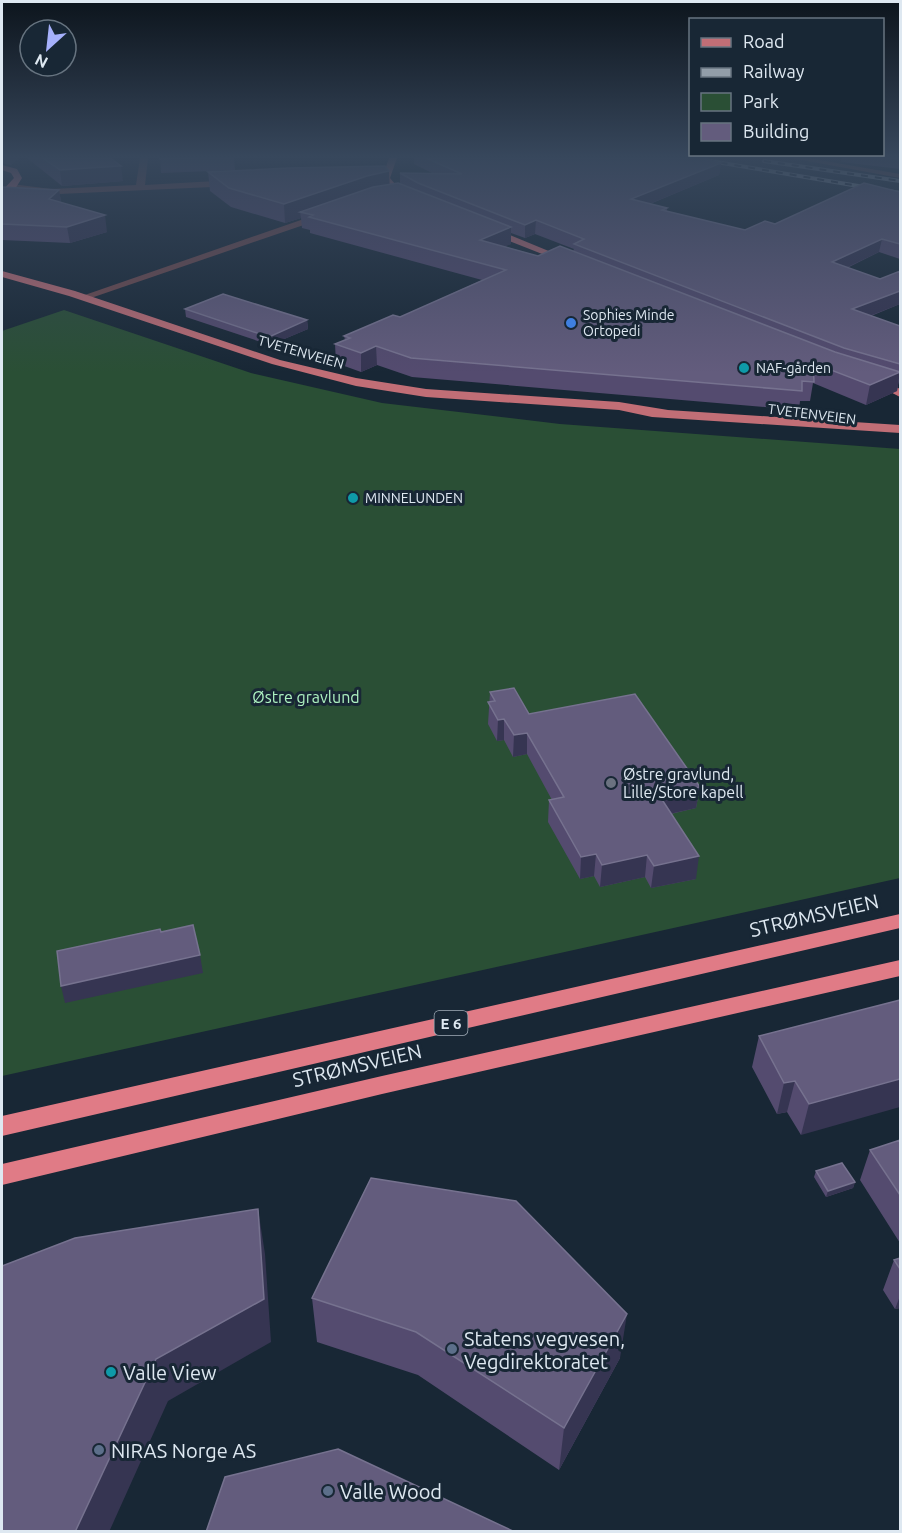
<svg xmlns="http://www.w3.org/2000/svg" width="902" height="1533" font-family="Ubuntu,sans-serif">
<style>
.green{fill:#2a4f35}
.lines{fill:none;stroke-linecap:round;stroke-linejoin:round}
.minor{fill:#744b4e;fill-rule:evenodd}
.major{fill:#c16e76;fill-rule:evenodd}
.highway{fill:#e07b86;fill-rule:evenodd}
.rail-casing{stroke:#929ea9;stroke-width:4}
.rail{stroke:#182735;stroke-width:2;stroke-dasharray:7;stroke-linecap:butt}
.wall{fill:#544b6f;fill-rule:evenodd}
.shaded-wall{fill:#363552}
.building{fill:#635c7d;stroke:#76728f;stroke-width:1.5}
.shop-dot{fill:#3f7fe0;stroke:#182735;stroke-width:2}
.culture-dot{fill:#0f9aa8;stroke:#182735;stroke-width:2}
.worship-dot{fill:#6b7280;stroke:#182735;stroke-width:2}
.service-dot{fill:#5c6f8a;stroke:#182735;stroke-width:2}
.labels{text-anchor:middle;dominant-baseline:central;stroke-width:6;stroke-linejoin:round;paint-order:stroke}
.far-poi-label{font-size:14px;fill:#dee8f1;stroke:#182735;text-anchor:start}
.far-street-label{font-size:14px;fill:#dee8f1;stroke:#182735}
.shield{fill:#182735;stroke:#a3aeb9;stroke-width:1.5}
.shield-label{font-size:15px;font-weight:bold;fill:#dee8f1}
.park-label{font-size:16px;fill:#aef2c1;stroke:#182735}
.poi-label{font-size:16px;fill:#dee8f1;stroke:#182735;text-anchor:start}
.near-street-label{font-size:20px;fill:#dee8f1;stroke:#182735}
.near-poi-label{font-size:20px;fill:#dee8f1;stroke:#182735;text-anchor:start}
</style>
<rect width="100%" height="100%" fill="#182735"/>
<path class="green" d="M64,310L251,373L382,403L560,424L900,449V878L2,1076V331Z"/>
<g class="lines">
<path class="minor" d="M140,158H148L145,185L234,180L238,183L234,186L37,195L33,191L8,187L12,184L51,189L136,185Z
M791,158H808L900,174V178Z
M324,212L328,215L327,217L88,299L79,297Z"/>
<path class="major" d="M389,158H397L390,178L400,190L399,192H393L382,178Z
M484,227H490L573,261L565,263L484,231Z
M2,271L75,291L280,360L356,378L426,389L619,402L668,410L900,425V433L652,417L619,410L426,397L356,386L272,364L69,296L2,277Z
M881,379L900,389V397L877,385L875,383Z"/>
<path class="highway" d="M2,165L17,169L22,178L15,189L2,198V191L14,178L11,173L2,170Z
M900,914V928L2,1136V1116Z
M900,960V976L382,1094L2,1185V1164L382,1076Z"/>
<g class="rail-casing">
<path id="rail" d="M693,158L900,193
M764,161L900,181"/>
</g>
<use href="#rail" class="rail"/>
</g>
<path class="wall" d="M2,158H19L11,165L2,163Z
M27,158H110L123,181L62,186Z
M160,158H234L235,170L161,173Z
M414,158H706L704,159L721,163L719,175L650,204L667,208V211L745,230L775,224L900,192V259L879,252L847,268L880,279L900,271V304L871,316L900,326V381L899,380L897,391L866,405L813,383L810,401H800L799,410L412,377L377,365L361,372L336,363L335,344L345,340L344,336L400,317L482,280L310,233V230L302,228L301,218L285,223L231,207L210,191L208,172L389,171V184H400V173L434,174L414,164ZM511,233L525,238L535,234L574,249L573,251L538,256L504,246L511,244Z
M842,158H900V169L841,162Z
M2,187L59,190L61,202L107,232L70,243L2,240Z
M185,309L307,320L308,329L270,345L186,317Z
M490,692L529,714L700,787L696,808L671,814L696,879L651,888L645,877L600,887L594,876L580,879L548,822L549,800H552L527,754L513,757L504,740L497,741L488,724Z
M900,1000L801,1135L787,1112L777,1114L752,1067L759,1036Z
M900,1140V1243L860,1180L870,1150Z
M816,1171L855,1182L853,1188L826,1197L814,1177Z
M900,1258V1308L895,1309L883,1290L894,1260Z
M312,1298L620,1358L559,1470L418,1375L317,1342Z"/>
<path class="shaded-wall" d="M9,158H19L11,165Z
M721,163L719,175L630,212L631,199Z
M121,166L123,181L62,186L60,170Z
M389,171L390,190L300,212L301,218L285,223L284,204L367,176Z
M59,190L62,206L49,199Z
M105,215L107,232L70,243L67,227Z
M536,220L535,234L525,238V225Z
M511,227V244L480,257V240Z
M882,239L879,252L829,276L832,262Z
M900,291V304L849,324L852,309Z
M307,320L308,329L270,345L269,337Z
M376,346L377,365L361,372V353Z
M900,372L897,391L866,405L870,385Z
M504,719V740L497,741L498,720Z
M527,733V754L513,757L514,735Z
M700,787L696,808L656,817L659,795Z
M596,854L594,876L580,879L581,857Z
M647,855L645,877L600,887L602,865Z
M699,856L696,879L651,888L654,866Z
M200,955L203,973L65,1003L61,986Z
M900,1079V1107L801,1135L809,1104Z
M795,1081L787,1112L777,1114L784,1083Z
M855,1182L853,1188L826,1197L828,1191Z
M258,1209L265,1254L271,1342L168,1401L109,1532H75L156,1359Z
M900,1296V1308L895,1309Z
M627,1314L620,1358L559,1470L564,1428Z"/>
<path class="building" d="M43,158H110L121,166L60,170Z
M160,158H192L160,159Z
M426,158H698L721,163L631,199L667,208L662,210L745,230L765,221L775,224L864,183L900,192V244L882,239L832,262L880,279L900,271V291L852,309L900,326V364L844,348L574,244L584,239L536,220L525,225L418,183L400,173L462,174Z
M385,166L389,171L367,176L284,204L229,188L208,172L289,168Z
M398,183L511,227L480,240L538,256L560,246L835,352L900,372L870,385L813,363L814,382L802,381V391L411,358L376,346L361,353L335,344L350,338L344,336L393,315L400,317L506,270L309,217L313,215L300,212L373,187Z
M2,187L59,190L49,199L105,215L67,227L2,224Z
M223,294L307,320L269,337L185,309Z
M514,688L529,714L635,694L700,787L659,795L699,856L654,866L647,855L602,865L596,854L581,857L549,800L564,797L527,733L514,735L504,719L498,720L488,702L495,701L490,692Z
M193,925L200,955L61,986L57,951L160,929L161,932Z
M900,1000V1079L809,1104L795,1081L784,1083L759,1036Z
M900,1140V1195L870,1150Z
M842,1163L855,1182L828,1191L816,1171Z
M371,1178L516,1201L627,1314L564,1428L416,1332L312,1298Z
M258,1209L264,1299L156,1359L75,1532H2V1266L75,1238Z
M900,1258V1269L894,1260Z
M338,1449L515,1532H206L225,1477Z"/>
<linearGradient id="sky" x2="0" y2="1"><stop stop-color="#0d151d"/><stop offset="0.42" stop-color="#37475c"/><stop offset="1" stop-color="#37475c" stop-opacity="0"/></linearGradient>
<rect width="902" height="373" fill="url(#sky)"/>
<circle class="shop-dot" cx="571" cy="323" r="6"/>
<g class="culture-dot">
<circle cx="744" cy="368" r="6"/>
<circle cx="353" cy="498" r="6"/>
<circle cx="111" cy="1372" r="6"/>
</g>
<circle class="worship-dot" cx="611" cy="783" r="6"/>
<g class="service-dot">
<circle cx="452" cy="1349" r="6"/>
<circle cx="99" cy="1450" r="6"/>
<circle cx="328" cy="1491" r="6"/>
</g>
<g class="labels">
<g class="far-poi-label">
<text x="583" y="315">Sophies Minde<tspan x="583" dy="16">Ortopedi</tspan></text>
<text x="756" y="368">NAF-gården</text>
<text x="365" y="498">MINNELUNDEN</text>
</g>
<g class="far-street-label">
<text transform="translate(301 352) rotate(16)">TVETENVEIEN</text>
<text transform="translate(812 414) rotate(7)">TVETENVEIEN</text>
</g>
<rect class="shield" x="434.5" y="1011" width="33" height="24" rx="4.5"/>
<g class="shield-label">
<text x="451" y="1023">E 6</text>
</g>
<g class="park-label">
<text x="306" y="697">Østre gravlund</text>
</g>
<g class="poi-label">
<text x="623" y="774">Østre gravlund,<tspan x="623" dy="18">Lille/Store kapell</tspan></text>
</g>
<g class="near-street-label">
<text transform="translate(814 915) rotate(-13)">STRØMSVEIEN</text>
<text transform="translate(357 1065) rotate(-13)">STRØMSVEIEN</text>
</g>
<g class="near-poi-label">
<text x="464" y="1338">Statens vegvesen,<tspan x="464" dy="23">Vegdirektoratet</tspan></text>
<text x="123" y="1372">Valle View</text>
<text x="111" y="1450">NIRAS Norge AS</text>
<text x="340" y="1491">Valle Wood</text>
</g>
</g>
<rect width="902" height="1533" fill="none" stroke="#dee8f1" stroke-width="6"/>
<rect x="689" y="18" width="195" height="138" fill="#182735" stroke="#677480" stroke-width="1.5"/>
<rect x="701" y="38" width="30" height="9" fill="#c16e76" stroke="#677480" stroke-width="1.5"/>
<text x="743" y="48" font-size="18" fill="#dee8f1">Road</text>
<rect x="701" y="68" width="30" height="9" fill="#929ea9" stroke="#677480" stroke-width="1.5"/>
<text x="743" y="78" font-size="18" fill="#dee8f1">Railway</text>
<rect x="701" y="93" width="30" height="18" fill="#2a4f35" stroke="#677480" stroke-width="1.5"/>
<text x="743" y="108" font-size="18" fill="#dee8f1">Park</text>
<rect x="701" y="123" width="30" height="18" fill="#635c7d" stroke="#677480" stroke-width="1.5"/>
<text x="743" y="138" font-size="18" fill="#dee8f1">Building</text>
<g transform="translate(48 48) rotate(207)"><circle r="28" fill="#182735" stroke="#677480" stroke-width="1.5"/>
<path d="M0-4.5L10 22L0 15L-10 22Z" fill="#a6b1fc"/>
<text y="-9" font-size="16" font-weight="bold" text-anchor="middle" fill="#dee8f1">N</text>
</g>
</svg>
